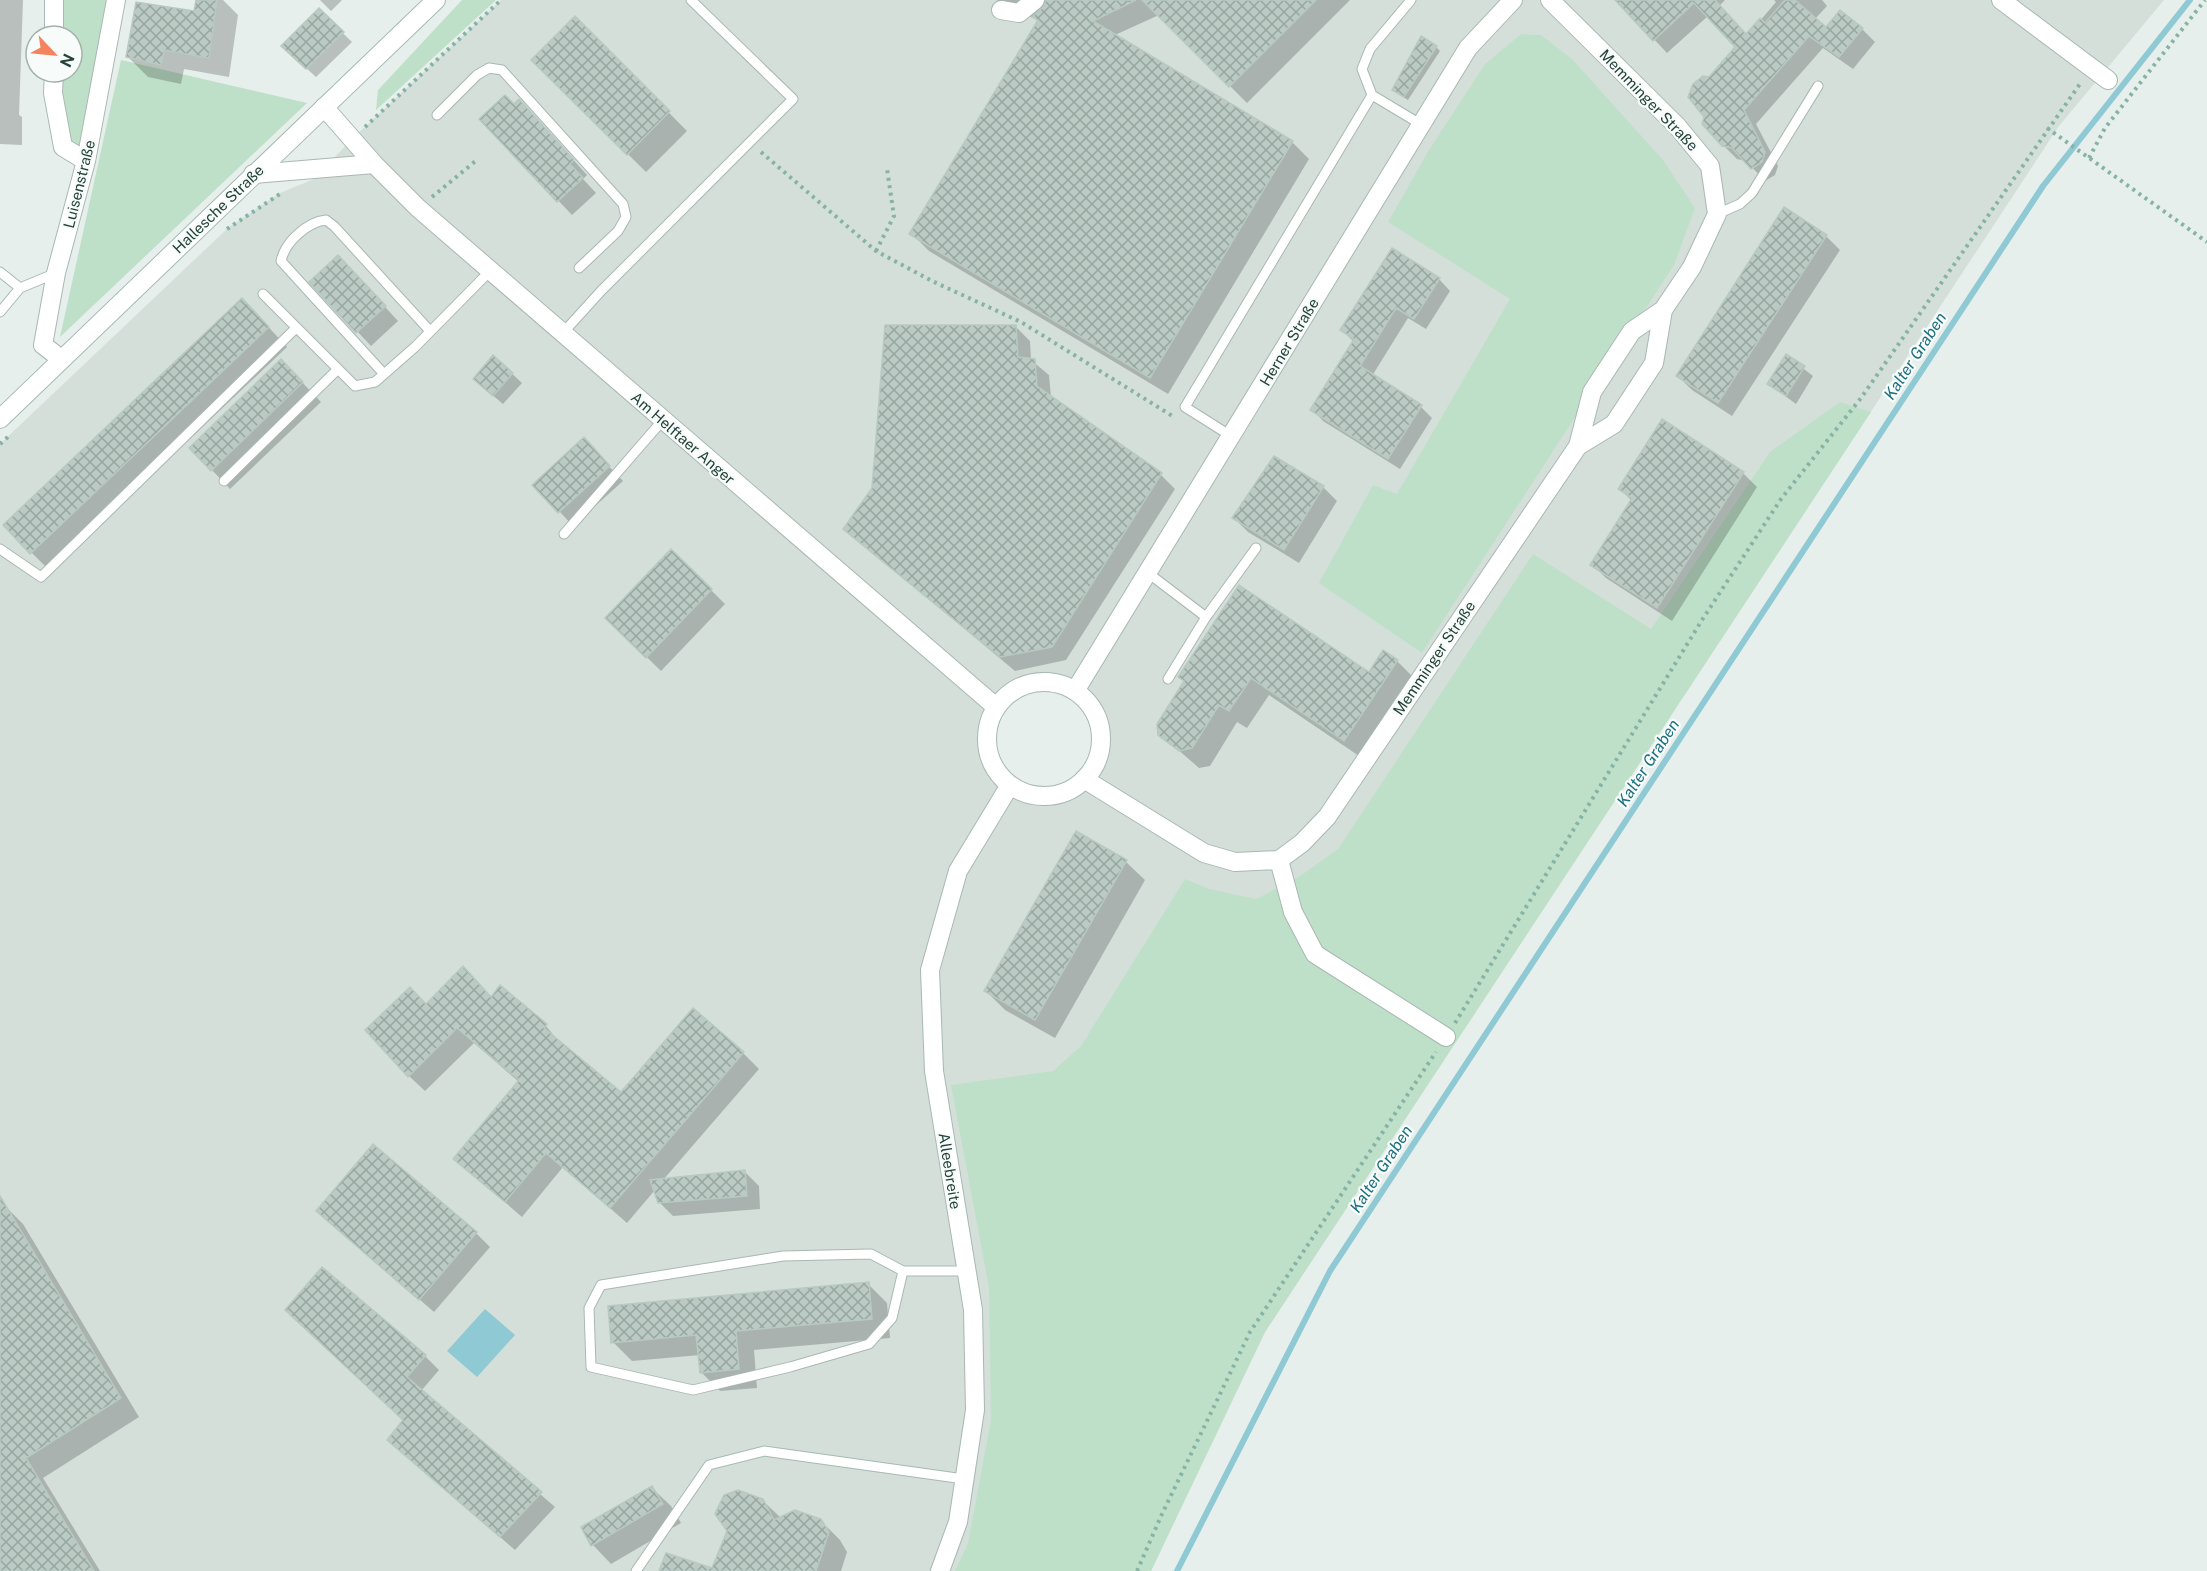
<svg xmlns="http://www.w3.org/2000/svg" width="2207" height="1571" font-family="'Public Sans',sans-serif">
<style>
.built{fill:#d4dfda;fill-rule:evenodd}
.green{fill:#bfe0c8}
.water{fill:#8ec9d4}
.shadow{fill:#0003}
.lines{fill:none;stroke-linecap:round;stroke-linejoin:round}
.stream{stroke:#8ec9d4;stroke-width:6}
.building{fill:url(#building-cross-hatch);stroke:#b8c9c2;stroke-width:1.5}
.lane-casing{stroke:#a8b8b2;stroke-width:11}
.street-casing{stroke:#a8b8b2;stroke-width:20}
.secondary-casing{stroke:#a4bbb3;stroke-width:20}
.path{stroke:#86b3a5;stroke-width:4;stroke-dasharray:3 4.5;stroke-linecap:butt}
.lane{stroke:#fff;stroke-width:9}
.street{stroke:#fff;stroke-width:18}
.secondary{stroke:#fff;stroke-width:18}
.labels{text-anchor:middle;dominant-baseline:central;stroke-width:4.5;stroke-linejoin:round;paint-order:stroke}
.street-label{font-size:15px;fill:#24423a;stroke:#f7fbf9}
.water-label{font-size:16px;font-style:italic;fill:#1c6f80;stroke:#f7fbf9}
</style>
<defs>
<pattern id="building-cross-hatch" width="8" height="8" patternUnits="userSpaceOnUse" patternTransform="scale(1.5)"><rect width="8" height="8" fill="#bbcac4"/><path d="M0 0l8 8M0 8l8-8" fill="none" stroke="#98a6a0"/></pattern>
</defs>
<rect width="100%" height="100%" fill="#e6efeb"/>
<path class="built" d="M501,0H2164L2059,126L1265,1332L1151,1571H0V444L228,228L280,193L314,179L352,139ZM1047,682L1062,684L1086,700L1099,725L1101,740L1099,754L1084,779L1071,789L1056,794L1040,796L1024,792L1010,785L998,773L990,757L987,740L989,723L996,707L1006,696L1018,688Z"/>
<path class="green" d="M60,0H108L79,152L66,137L58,72H72V36H59Z
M462,0H496L376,110L378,90Z
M1521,34L1541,35L1572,59L1663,160L1695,208L1674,265L1422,653L1319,583L1373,485L1397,494L1510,299L1388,222L1429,150L1485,64Z
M121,60L307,103L60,337Z
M1840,402L1871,412L1265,1332L1151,1571H955L968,1543L991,1420L989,1288L951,1085L1053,1071L1081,1046L1185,879L1209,889L1256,899L1300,876L1338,849L1533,554L1651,629L1770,452Z"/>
<path class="water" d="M485,1309L515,1335L477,1377L447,1351Z"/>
<path class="shadow" d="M0,0H23L19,115L22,117V145L0,144Z
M197,0H223L238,15L229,77L184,69L181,84L148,77L127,56L195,13Z
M320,0H342L331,11Z
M997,0H1350L1247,103L1159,15L1115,35L1292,142L1309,159L1168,394L929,251L911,233L1039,21L1035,17L1019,16Z
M1617,0H1725L1719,6L1747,36L1776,2L1774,0H1822L1827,6L1815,19L1827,29H1862L1875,42L1853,69L1823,48L1756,124L1778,166L1775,175L1765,181L1746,161L1737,159L1723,145L1710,79L1737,47L1708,16L1667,53Z
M319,10L352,42L316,77L292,55Z
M575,18L687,131L646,172L533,60Z
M1436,47L1440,51L1408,100L1398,94L1394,89Z
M514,106L533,115L587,175L583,179L596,193L572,215L481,119Z
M1826,236L1840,250L1732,416L1692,390L1678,376Z
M352,271L398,321L371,346L311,282Z
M1439,279L1450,291L1426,329L1408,318L1372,376L1421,407L1432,418L1400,469L1323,421L1312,409L1354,342L1342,330Z
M261,319L287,347L50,571L31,552Z
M1016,327L1030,341L1031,360L1049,375L1051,397L1161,475L1175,489L1066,660L1015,671L845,529Z
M1787,356L1813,376L1796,404L1769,384Z
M494,357L522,383L503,404L484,388Z
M300,380L321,402L230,489L212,470Z
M597,454L623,481L573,526L535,485Z
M1743,473L1757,487L1672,621L1606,578L1592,564L1632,501L1620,489Z
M1323,487L1337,501L1299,563L1248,532L1234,518Z
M711,590L725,604L661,671L607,618Z
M1397,661L1415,679L1362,758L1269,695L1247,728L1237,722L1210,766L1199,768L1160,734L1185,682L1179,677L1369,674Z
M1126,862L1145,880L1055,1038L1005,1010L986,991Z
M492,998L546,1026L560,1043L622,1094L743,1053L759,1069L663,1180L745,1172L759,1186L760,1209L673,1216L659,1202L655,1190L627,1223L563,1167L522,1217L455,1159L519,1082L474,1043L425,1091L409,1076L426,1006Z
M4,1205L23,1224L139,1417L43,1478L100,1571H0V1208Z
M318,1211L476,1233L490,1247L434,1312Z
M868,1284L887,1303L890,1338L754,1350L757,1388L720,1391L701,1372L700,1355L632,1361L613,1342Z
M301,1324L425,1356L439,1370L421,1391L555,1507L515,1550L389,1440L405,1420Z
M652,1488L671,1506L681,1523L611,1564L593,1545Z
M762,1500L781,1518L820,1520L840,1540L847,1552L841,1571H661L712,1570Z"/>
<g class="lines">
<path class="stream" d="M1177,1571L1330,1271L2043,186L2190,0"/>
</g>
<path class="building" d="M196,0H217L209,58L164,50L161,65L126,57L136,2L194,11Z
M1046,0H1136L1093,21L1293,141L1150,378L909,234L1038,20L1032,17L1042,8Z
M1142,0H1316L1229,87Z
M1615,0H1715L1746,34L1760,18L1765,23L1785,0H1795L1826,27L1840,10L1863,28L1839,57L1809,36L1744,110L1765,152L1762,162L1751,169L1732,148L1722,146L1702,124L1704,117L1688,97L1693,84L1703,76L1709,77L1735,47L1694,3L1653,41Z
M319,8L344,32L306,69L281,46Z
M575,16L670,111L627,155L531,60Z
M1421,36L1437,46L1404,97L1392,90Z
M505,95L514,104L519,99L574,160L570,164L583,178L557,202L479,119Z
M1784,207L1827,235L1718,403L1676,376Z
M1392,248L1440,278L1414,319L1396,308L1360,366L1422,405L1388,459L1310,410L1354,339L1340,330Z
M338,255L386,306L356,333L309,282Z
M242,298L269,327L30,554L3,525Z
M885,325H1016L1018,357L1035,359L1037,386L1162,473L1052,647L1000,657L843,529L872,488Z
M1786,354L1805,366L1786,396L1767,384Z
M493,355L513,373L493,396L473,379Z
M281,359L303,382L211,471L189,448Z
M1662,419L1744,472L1657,608L1590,565L1632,498L1618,489Z
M584,437L610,466L558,513L532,485Z
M1274,456L1324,486L1284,550L1232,518Z
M671,549L712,589L646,658L605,618Z
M1239,585L1369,672L1383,650L1398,660L1344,741L1251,678L1229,711L1219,705L1192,748L1179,751L1158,735L1157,724L1184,681L1178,677Z
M1076,831L1127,860L1035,1020L984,991Z
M463,966L491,997L500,985L547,1024L544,1028L621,1092L693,1008L744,1052L610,1208L546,1153L505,1202L453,1159L519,1080L457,1028L408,1077L365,1030L410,987L426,1004Z
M373,1144L477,1232L419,1300L316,1211Z
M745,1170L747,1196L658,1203L650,1180Z
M0,1196L121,1398L26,1458L94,1571H0Z
M322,1267L426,1355L407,1377L542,1492L500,1537L387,1440L403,1420L285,1310Z
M869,1282L872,1319L736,1331L739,1369L700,1373L696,1335L611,1343L608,1306Z
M652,1486L663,1504L591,1546L581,1527Z
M738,1490L763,1499L774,1520L795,1510L821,1519L829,1532L816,1571H659L666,1553L712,1568L727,1531L715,1514L724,1495Z"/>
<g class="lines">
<g class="lane-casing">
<path id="lane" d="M1372,95L1362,69L1370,49L1411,0
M437,115L477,75L489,68L502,70L623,204L626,217L618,231L579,268
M1717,214L1740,204L1752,193L1818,86
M0,272L20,288
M263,294L355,386L375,382L415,347L490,271
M0,312L20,288L56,273
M562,334L601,291L793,99L691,0
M384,374L281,261C285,242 307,222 326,220L334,226L430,331
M1231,436L1185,407L1372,95L1422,125
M224,481L337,370
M564,534L662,421
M0,549L41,577L296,328
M1148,573L1206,617L1256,548
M1168,679L1206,617
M903,1271L892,1318L869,1344L790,1367L693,1390L591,1367L589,1308L601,1285L783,1256L871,1254L903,1271H967
M636,1571L709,1465L764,1451L964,1479"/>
</g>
<g class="street-casing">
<path id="street" d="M2001,0L2108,80
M1001,10L1019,13L1035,0
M54,36V0
M54,72L53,93L63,147L86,161
M324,107L374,164L418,208L996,707
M253,174L374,164
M61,359L43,345L56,273L86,161L116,0
M1578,446L1614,424L1654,363L1663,310
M987 739a57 57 0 1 1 114 0a57 57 0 1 1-114 0Z
M1075,691L1468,48L1513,0
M1084,779L1204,853L1235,862L1279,860L1302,843L1327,817L1578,446L1592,392L1632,331L1663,310L1692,267L1717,214L1710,166L1677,126L1550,0
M1279,860L1293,912L1315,954L1446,1037
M940,1571L958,1522L975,1410L973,1310L934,1071L930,970L958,871L1010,785"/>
</g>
<g class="secondary-casing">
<path id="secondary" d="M0,419L436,0"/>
</g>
<path class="path" d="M365,127L501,0
M2047,128L2207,242
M761,152L876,251L932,281L1021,322L1174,417
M2089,158L2105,128L2205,0
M432,197L478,159
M227,229L283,192
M876,251L894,216L887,169
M0,444L8,437
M1455,1023L1702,620L1781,499L1861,398L2082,81
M1137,1571L1162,1514L1250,1332L1436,1052"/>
<use href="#lane" class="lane"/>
<use href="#street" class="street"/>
<use href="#secondary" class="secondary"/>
</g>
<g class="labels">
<g class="street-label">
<text transform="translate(1649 100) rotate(46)">Memminger Straße</text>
<text transform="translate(79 184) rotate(-76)">Luisenstraße</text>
<text transform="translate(218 209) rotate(-44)">Hallesche Straße</text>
<text transform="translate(1289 342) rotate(-59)">Herner Straße</text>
<text transform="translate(683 438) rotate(41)">Am Helftaer Anger</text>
<text transform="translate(1434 658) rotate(-56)">Memminger Straße</text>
<text transform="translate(950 1171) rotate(81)">Alleebreite</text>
</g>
<g class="water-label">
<text transform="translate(1915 356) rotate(-57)">Kalter Graben</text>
<text transform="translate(1648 763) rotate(-57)">Kalter Graben</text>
<text transform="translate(1381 1169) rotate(-57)">Kalter Graben</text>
</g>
</g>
<g transform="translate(54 54) rotate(116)"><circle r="28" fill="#f7fbf9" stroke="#a3b1ad" stroke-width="1.5"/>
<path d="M0-4.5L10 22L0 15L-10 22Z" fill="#f4845f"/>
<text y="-9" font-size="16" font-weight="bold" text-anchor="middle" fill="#24423a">N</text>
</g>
</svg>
